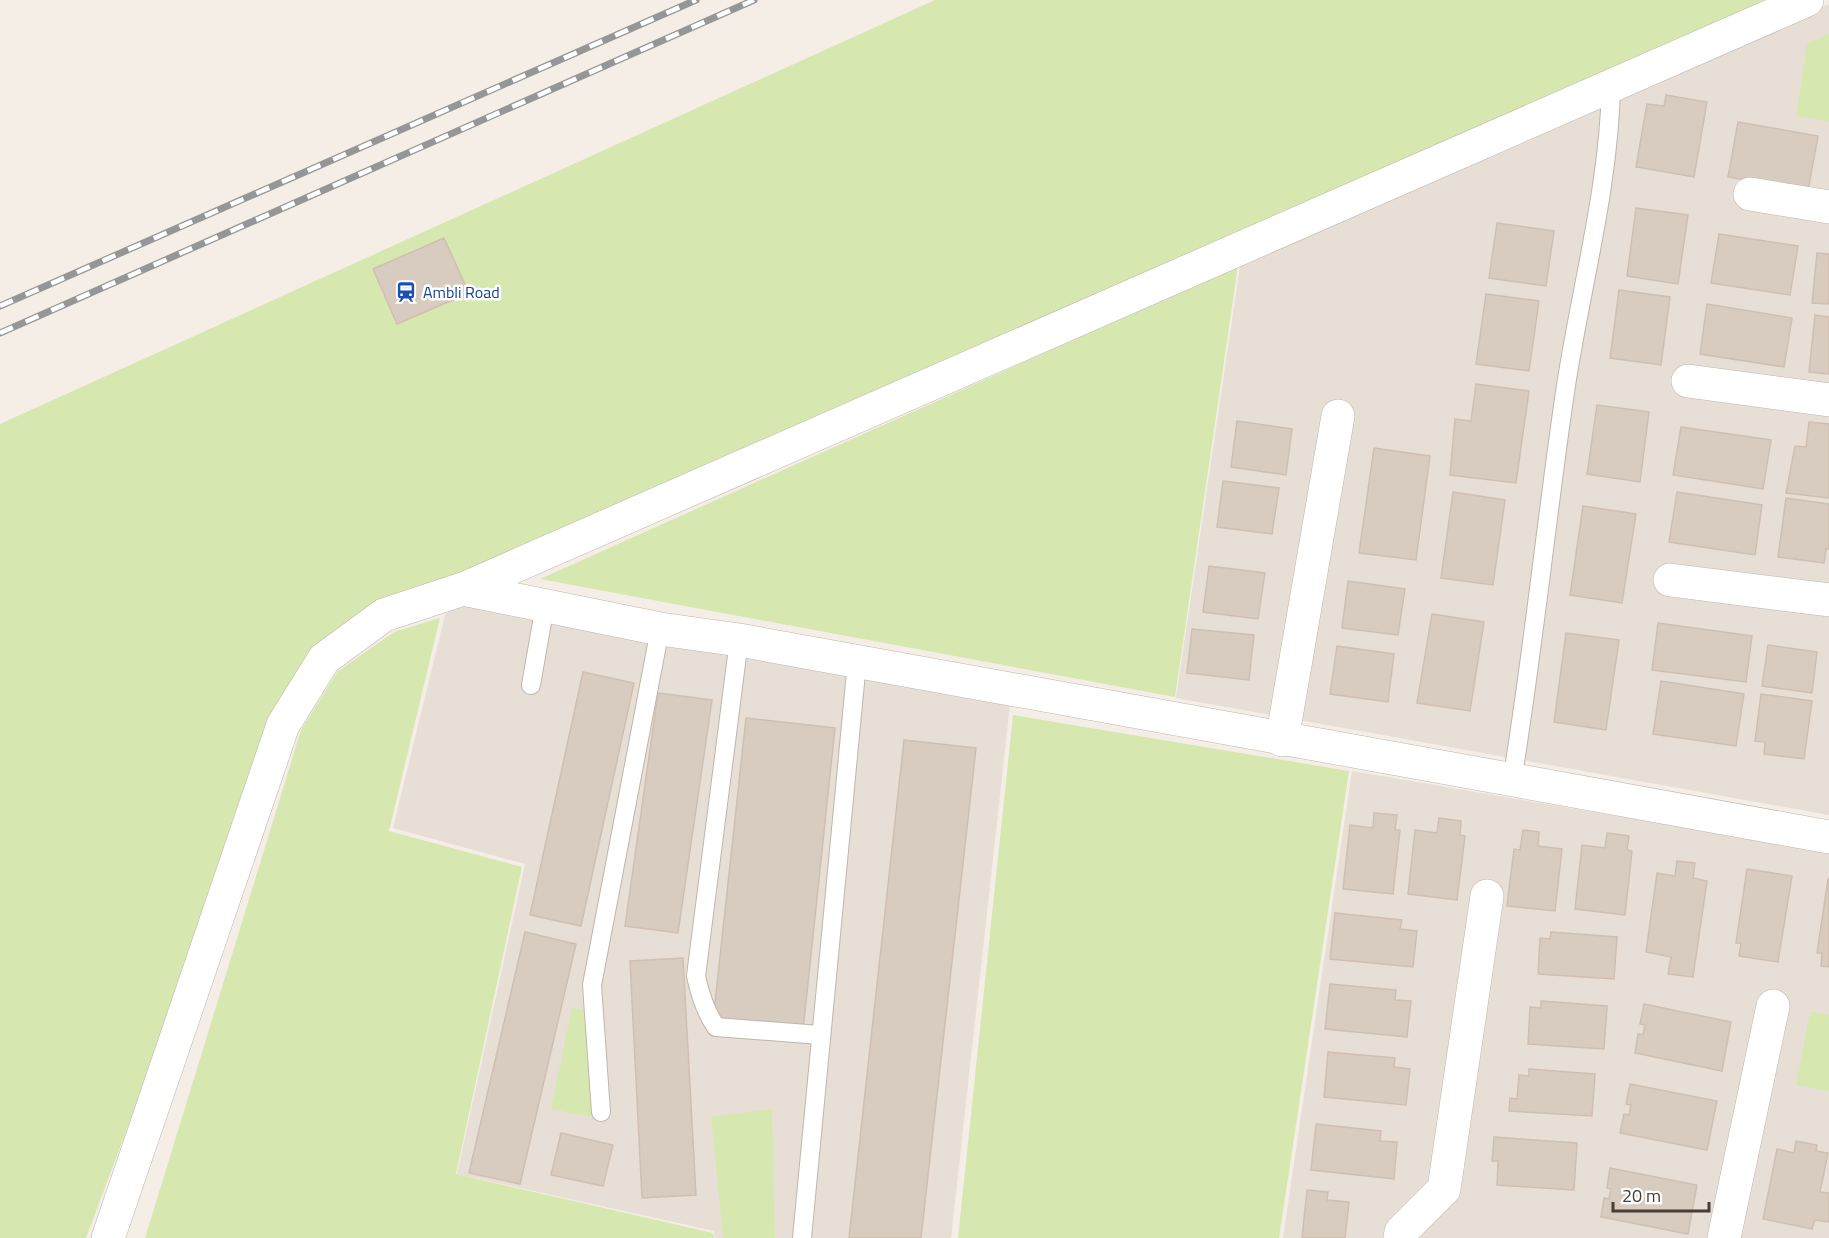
<svg xmlns="http://www.w3.org/2000/svg" width="1829" height="1238" font-family="'Titillium Web',sans-serif">
<style>
.residential{fill:#e7dfd5}
.green{fill:#d6e8b0}
.building{fill:#d8cbc0;stroke:#d0bfb0;stroke-width:1.5}
.lines{fill:none;stroke-linecap:round;stroke-linejoin:round}
.service-casing{stroke:#bfb5aa;stroke-width:20}
.minor-casing{stroke:#bfb5aa;stroke-width:34}
.tertiary-casing{stroke:#bfb5aa;stroke-width:34}
.service{stroke:#fff;stroke-width:18}
.minor{stroke:#fff;stroke-width:33}
.tertiary{stroke:#fff;stroke-width:33}
.rail-casing{stroke:#969696;stroke-width:7}
.rail{stroke:#fff;stroke-width:4.5;stroke-dasharray:14;stroke-linecap:butt}
.labels{text-anchor:middle;dominant-baseline:central;stroke-width:5;stroke-linejoin:round;paint-order:stroke}
.transit-label{font-size:16px;fill:#164399;stroke:#fff;text-anchor:start}
</style>
<rect width="100%" height="100%" fill="#f4eee7"/>
<path class="residential" d="M1829,4V815L1176,698L1240,266Z
M465,596L1011,696L951,1238H715L714,1231L457,1174L525,864L393,828L445,615Z
M1352,771L1829,852V1238H1283Z"/>
<path class="green" d="M935,0H1790L383,612L279,725L86,1238H0V424Z
M1829,34V121L1796,116L1807,43Z
M1238,266L1175,697L540,579Z
M440,618L389,831L522,867L456,1174L713,1233L714,1238H145L301,730L337,672L394,632Z
M1013,715L1349,771L1279,1238H958Z
M572,1007L590,1012L597,1118L551,1109Z
M1810,1011L1829,1015V1091L1796,1085Z
M772,1109L775,1238H723L711,1117Z"/>
<path class="building" d="M1666,95L1707,102L1694,177L1636,167L1647,104L1664,106Z
M1738,122L1818,136L1808,191L1728,177Z
M1636,208L1688,215L1678,284L1627,276Z
M1497,223L1554,231L1546,286L1489,278Z
M1719,234L1798,246L1790,295L1711,283Z
M444,238L469,293L397,324L373,269Z
M1817,253L1829,254V304L1812,303Z
M1619,290L1670,297L1661,365L1610,358Z
M1486,294L1539,301L1529,371L1476,364Z
M1707,304L1792,318L1784,367L1700,354Z
M1815,315L1829,317V374L1809,372Z
M1476,384L1529,391L1516,483L1450,475L1455,419L1471,421Z
M1597,405L1649,412L1640,482L1587,474Z
M1237,421L1292,429L1286,475L1231,467Z
M1809,422L1829,424V498L1786,493L1795,446L1806,447Z
M1681,427L1771,440L1763,489L1673,475Z
M1374,448L1430,456L1416,560L1359,553Z
M1223,481L1279,488L1272,534L1217,527Z
M1453,492L1505,500L1493,585L1441,578Z
M1677,492L1762,505L1755,555L1669,542Z
M1786,498L1829,504V549H1826L1824,563L1778,557Z
M1583,506L1636,514L1622,603L1570,595Z
M1209,566L1265,573L1258,619L1203,612Z
M1348,581L1405,589L1398,635L1342,628Z
M1432,614L1484,622L1470,711L1417,703Z
M1658,623L1752,636L1746,682L1652,670Z
M1192,629L1254,635L1249,680L1187,673Z
M1566,633L1619,640L1606,730L1554,722Z
M1768,645L1817,652L1812,693L1762,686Z
M1337,646L1394,654L1388,702L1330,694Z
M583,672L634,683L581,926L530,915Z
M1661,681L1744,694L1736,746L1653,734Z
M658,693L712,700L678,933L625,926Z
M1761,694L1812,701L1804,759L1764,754L1765,742L1755,741Z
M746,718L835,728L802,1040L712,1030Z
M904,740L976,748L921,1238H849Z
M1374,813L1397,815L1395,830H1400L1393,894L1343,889L1350,825L1373,828Z
M1439,818L1461,821L1460,835L1465,836L1457,900L1408,894L1415,830L1437,833Z
M1523,830L1539,832L1538,846L1562,849L1555,911L1507,906L1514,849L1520,850Z
M1607,833L1629,836L1627,850L1632,851L1625,915L1575,909L1582,845L1605,848Z
M1677,861L1695,863L1693,878L1707,881L1693,977L1668,974L1671,957L1646,952L1657,873L1675,876Z
M1747,869L1792,876L1778,962L1739,956L1741,943H1736Z
M1828,879H1829V967L1821,966L1822,953H1817Z
M1335,913L1402,920L1400,929L1417,931L1413,967L1330,959Z
M525,932L576,944L520,1184L469,1173Z
M1551,932L1617,937L1614,979L1538,974L1540,938L1550,939Z
M683,958L696,1195L642,1198L630,961Z
M1330,984L1396,990L1395,1000L1411,1001L1407,1037L1325,1029Z
M1541,1001L1607,1006L1604,1049L1528,1044L1530,1007L1541,1008Z
M1644,1004L1731,1022L1722,1071L1635,1053L1638,1034L1643,1035L1645,1025L1640,1024Z
M1328,1052L1395,1058L1394,1067L1410,1069L1406,1105L1324,1097Z
M1529,1069L1595,1074L1592,1116L1509,1111L1510,1098L1517,1099L1519,1075L1529,1076Z
M1630,1084L1717,1101L1707,1150L1620,1133L1624,1114L1629,1115L1631,1105L1626,1104Z
M1316,1124L1381,1131L1380,1141L1397,1142L1394,1179L1311,1170Z
M561,1133L613,1145L603,1186L551,1175Z
M1494,1137L1577,1143L1574,1190L1497,1185L1498,1161H1492Z
M1796,1141L1817,1145L1816,1151L1828,1153L1820,1192L1829,1193V1222L1815,1220L1812,1229L1763,1219L1777,1149L1794,1153Z
M1610,1168L1697,1185L1688,1234L1601,1217L1604,1198L1609,1199L1611,1189L1607,1188Z
M1307,1190L1328,1192L1327,1200L1349,1202L1345,1238H1302Z"/>
<g class="lines">
<g class="service-casing">
<path id="service" d="M739,640L696,976C700,995 705,1011 716,1027L820,1035
M531,685L545,605
M1512,781C1533,652 1546,522 1565,392C1580,290 1609,190 1611,86
M601,1112L592,985L660,629
M802,1238L857,662"/>
</g>
<g class="minor-casing">
<path id="minor" d="M1750,194L1829,207
M1688,381L1829,400
M1670,580L1829,600
M463,589L660,629L739,640L1829,837
M1282,740L1338,416
M1400,1238L1401,1232L1444,1189L1487,896
M1724,1238L1773,1006"/>
</g>
<g class="tertiary-casing">
<path id="tertiary" d="M108,1238L283,725L324,659L384,615L463,589L1807,0"/>
</g>
<use href="#service" class="service"/>
<use href="#minor" class="minor"/>
<use href="#tertiary" class="tertiary"/>
<g class="rail-casing">
<path id="rail" d="M0,306L696,0
M0,333L754,0"/>
</g>
<use href="#rail" class="rail"/>
</g>
<defs>
<g id="station-bare" transform="scale(1.62)"><path d="M-3-6H3Q5-6 5-4V2Q5 4 3 4L4.5 6H3L1.5 4h-3L-3 6H-4.5L-3 4Q-5 4-5 2V-4Q-5-6-3-6ZM-3.5-4v3h7v-3ZM-3.5 1v1.5H-2V1ZM2 1v1.5H3.5V1Z" fill="#1a4fb4" stroke="#fff" stroke-width="2.5" paint-order="stroke"/></g>
</defs>
<g fill-rule="evenodd">
<use href="#station-bare" x="406" y="292"/>
</g>
<g class="labels">
<g class="transit-label">
<text x="423" y="292">Ambli Road</text>
</g>
</g>
<path d="M1613 1202v9h96v-9" fill="none" stroke="#473e36" stroke-width="3"/>
<text x="1622" y="1202" font-size="18" fill="#473e36" stroke="#ffffff" stroke-width="4.5" paint-order="stroke">20 m</text>
</svg>
